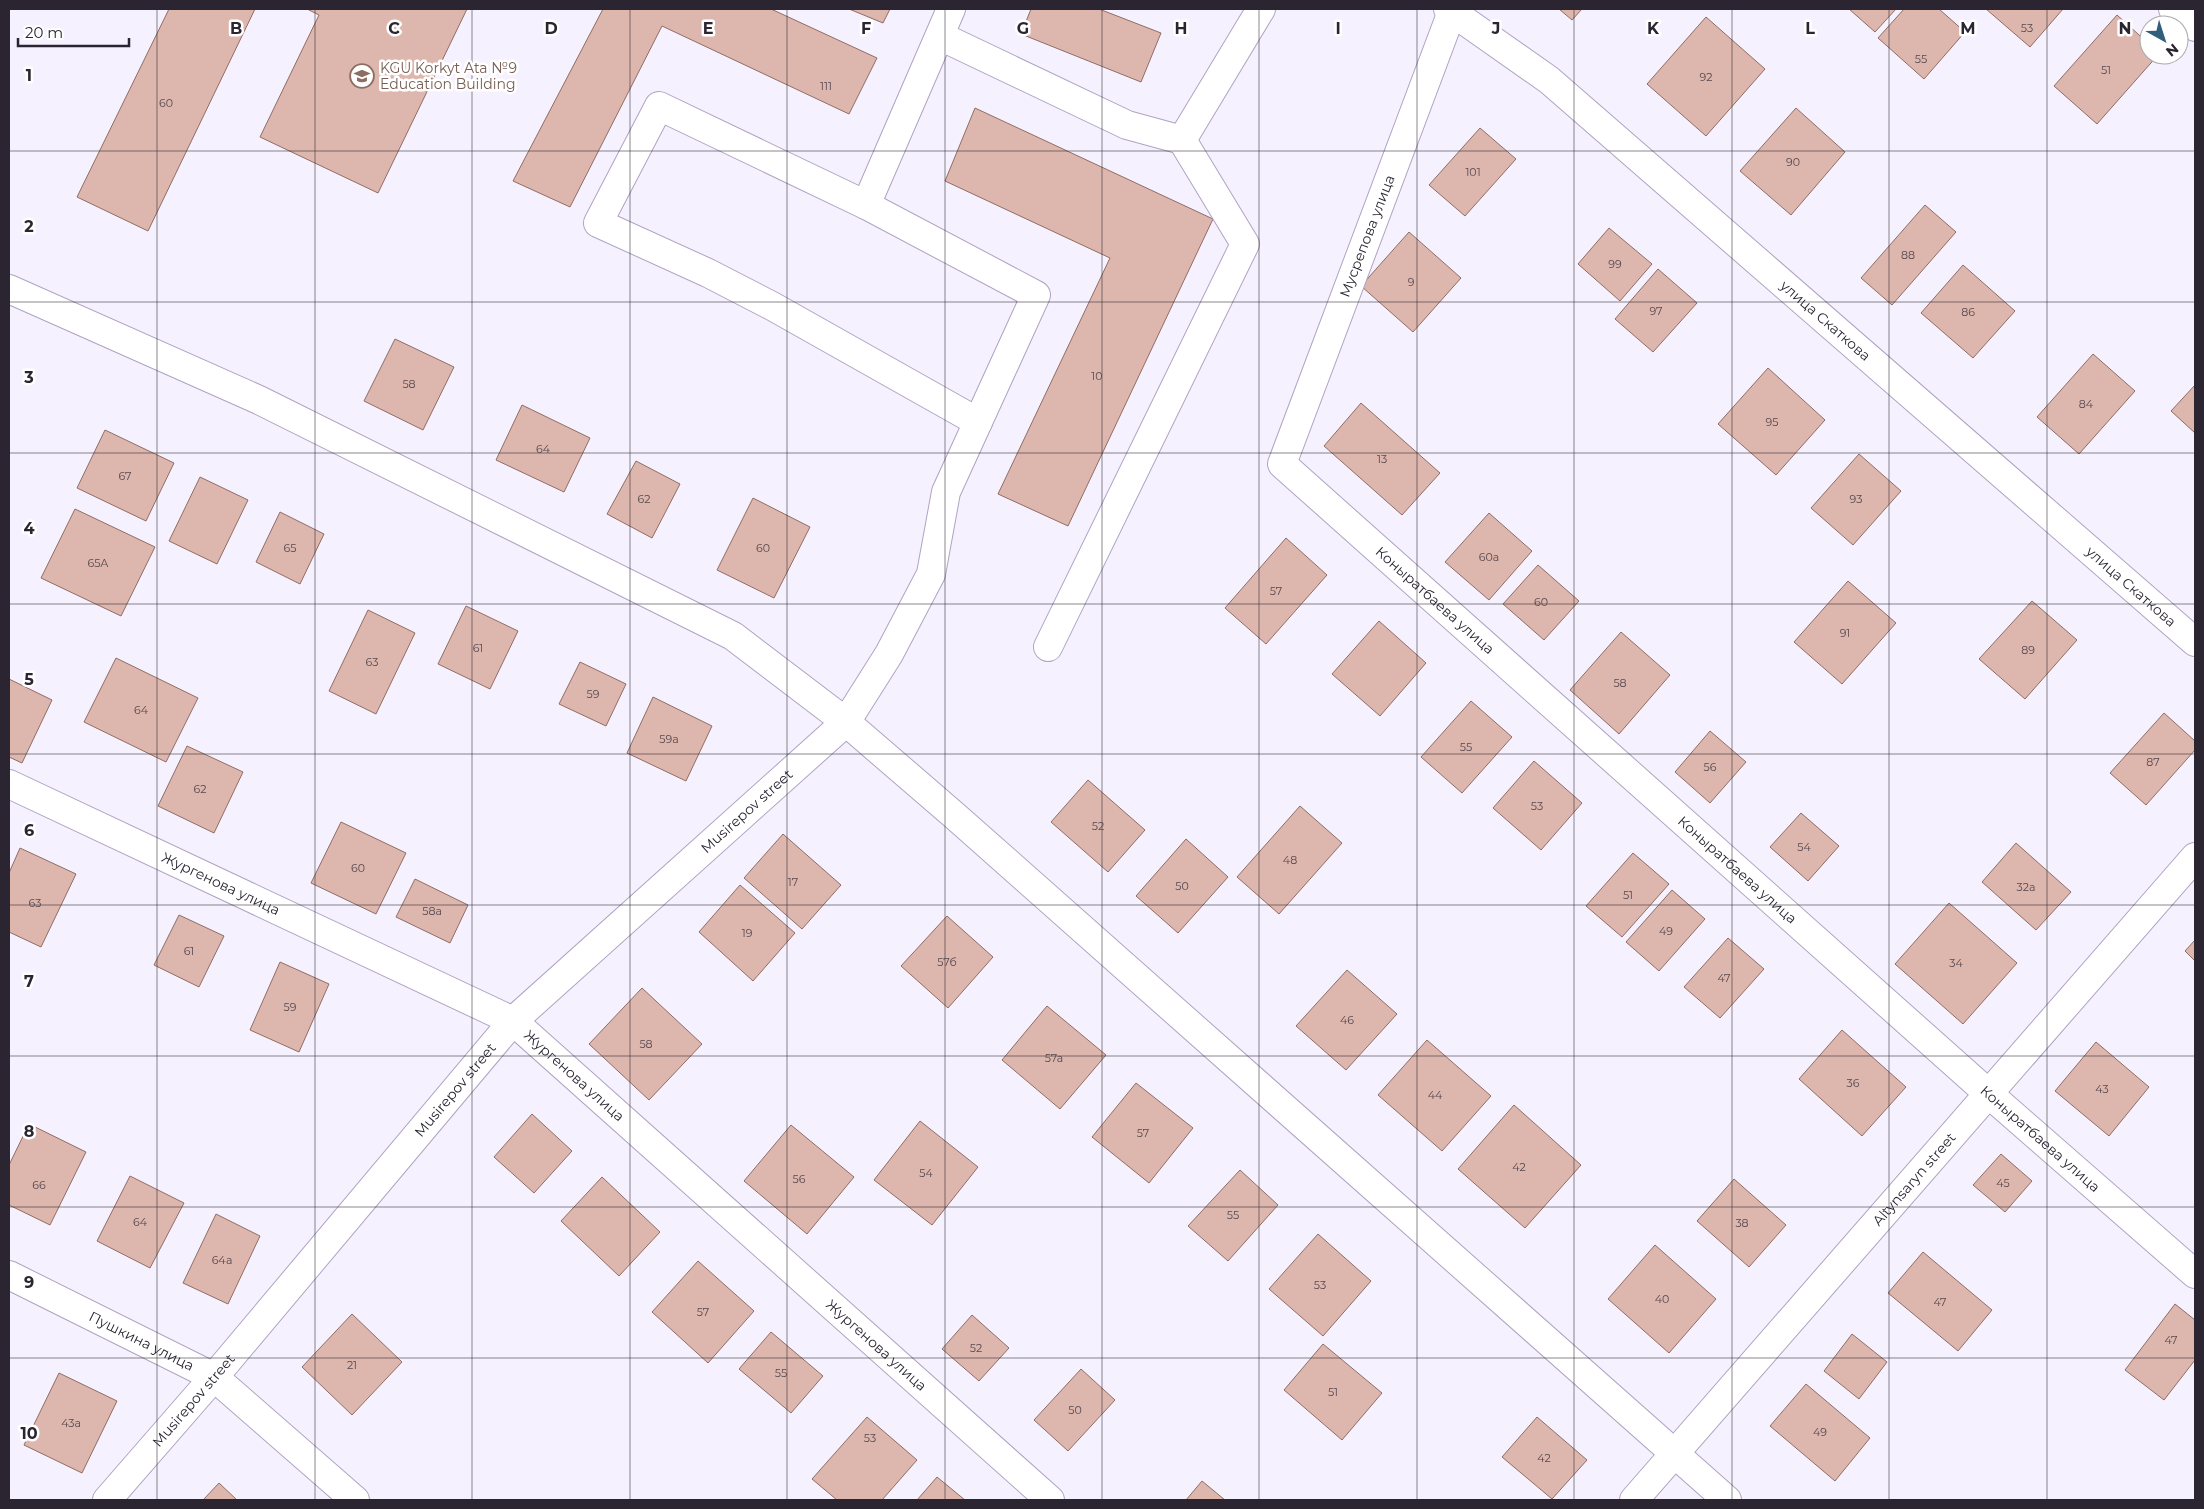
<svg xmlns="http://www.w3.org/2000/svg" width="2204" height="1509" font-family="Montserrat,sans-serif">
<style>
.building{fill:#ddb6ad;stroke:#906d65}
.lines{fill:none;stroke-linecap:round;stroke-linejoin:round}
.minor-casing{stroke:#b0a3c3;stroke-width:30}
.minor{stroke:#fff;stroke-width:28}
.grid{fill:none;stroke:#2a2531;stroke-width:1;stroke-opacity:0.55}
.labels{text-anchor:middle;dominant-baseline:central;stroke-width:5;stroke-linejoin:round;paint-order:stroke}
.number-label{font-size:11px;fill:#574950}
.education-label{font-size:14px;fill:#785e54;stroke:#fff;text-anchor:start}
.street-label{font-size:14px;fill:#2a2531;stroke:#fff}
.grid-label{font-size:16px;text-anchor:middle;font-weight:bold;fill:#2a2531;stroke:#fff;stroke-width:5;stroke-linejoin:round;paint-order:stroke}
</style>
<rect width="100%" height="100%" fill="#f6f1fe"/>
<path class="building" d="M169,9H255L148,231L77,197Z
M307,9H467L378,193L260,137L319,15Z
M603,9H771L877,58L849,114L662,26L570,207L513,181Z
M849,9H890L883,23Z
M1031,9H1099L1161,33L1141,82L1021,34Z
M1559,9H1582L1572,20Z
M1849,9H1896L1875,32Z
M1904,9H1939L1965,32L1924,79L1878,38Z
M1986,9H2063L2030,47Z
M2117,15L2149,44V55H2158L2097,124L2054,86Z
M1706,17L1765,69L1706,136L1647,84Z
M975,108L1213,219L1068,526L998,494L1110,258L945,181Z
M1796,108L1845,152L1791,215L1740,171Z
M1480,128L1516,159L1465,216L1429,185Z
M1925,205L1956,232L1892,305L1861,278Z
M1609,228L1652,264L1620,301L1578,264Z
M1409,232L1461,278L1413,332L1361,286Z
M1963,265L2015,311L1973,358L1921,313Z
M1658,269L1697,303L1653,352L1615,319Z
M395,339L454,367L423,430L364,401Z
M2093,354L2135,391L2079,454L2037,417Z
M1768,368L1825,420L1776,475L1718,424Z
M2195,385V433L2171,411Z
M1361,403L1440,473L1402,515L1324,446Z
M522,405L590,438L564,492L496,460Z
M105,430L174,463L146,521L77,488Z
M1859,454L1901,491L1853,545L1811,508Z
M636,461L680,484L652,538L607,514Z
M200,477L248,500L217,564L169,541Z
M753,498L810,527L774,598L717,570Z
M75,509L155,547L121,616L41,578Z
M280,512L324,534L300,584L256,562Z
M1489,513L1532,551L1489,600L1445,562Z
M1286,538L1327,575L1266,644L1225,608Z
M1538,565L1579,601L1544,640L1503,604Z
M1848,581L1896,623L1842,684L1794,642Z
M2032,601L2077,640L2025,699L1979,659Z
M466,606L518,631L490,689L438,664Z
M368,610L415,633L376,714L329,691Z
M1379,621L1426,663L1380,716L1332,674Z
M1621,632L1670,675L1619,734L1570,690Z
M116,658L198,698L166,762L84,722Z
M580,662L626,684L606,726L559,704Z
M9,679L52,700L22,763L9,757Z
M653,697L712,726L686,781L627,753Z
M1471,701L1512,737L1462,793L1421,757Z
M2164,713L2195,741V750L2146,805L2110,773Z
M1710,731L1746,762L1710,803L1675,772Z
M187,746L243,772L214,833L158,806Z
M1534,761L1582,803L1541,850L1493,808Z
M1088,780L1145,830L1108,872L1051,822Z
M1300,806L1342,843L1279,914L1237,877Z
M1801,813L1839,846L1808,881L1770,847Z
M341,822L406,853L376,914L311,883Z
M783,834L841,885L802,929L744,878Z
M1186,839L1228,877L1178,933L1136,896Z
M2016,843L2071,892L2036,930L1982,882Z
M20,848L76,874L41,947L9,932V873Z
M1633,853L1669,884L1622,937L1586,906Z
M415,879L468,905L450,943L396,917Z
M740,885L795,933L753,981L699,932Z
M1672,890L1705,919L1659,971L1626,942Z
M1949,903L2017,963L1963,1024L1895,964Z
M179,915L224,936L199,987L154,965Z
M947,916L993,957L948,1008L901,966Z
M1728,938L1764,969L1720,1018L1684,987Z
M2195,940V961L2185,951Z
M280,962L329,984L299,1052L250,1030Z
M1347,970L1397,1014L1346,1070L1296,1026Z
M642,988L702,1044L649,1100L589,1044Z
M1047,1006L1106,1055L1060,1109L1002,1060Z
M1842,1030L1906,1087L1862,1136L1799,1079Z
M1427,1040L1491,1096L1442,1151L1378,1095Z
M2096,1042L2149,1087L2109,1136L2055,1091Z
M1136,1083L1193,1128L1149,1183L1092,1137Z
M1514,1105L1581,1165L1525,1228L1458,1169Z
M532,1114L572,1151L534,1193L494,1157Z
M920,1121L978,1167L932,1225L874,1180Z
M29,1124L86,1152L50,1225L9,1205V1165Z
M791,1125L854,1177L807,1234L744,1181Z
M2001,1154L2032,1181L2005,1212L1973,1185Z
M1240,1170L1278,1205L1228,1261L1188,1226Z
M130,1176L184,1203L150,1268L97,1241Z
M602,1177L660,1232L619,1276L561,1221Z
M1734,1179L1786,1225L1749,1267L1697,1221Z
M216,1214L260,1236L228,1304L183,1283Z
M1318,1234L1371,1281L1323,1336L1269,1289Z
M1655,1245L1716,1299L1669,1353L1608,1299Z
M1923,1252L1992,1310L1958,1351L1888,1293Z
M698,1261L754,1311L708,1363L652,1312Z
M2175,1304L2195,1320V1360L2164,1400L2125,1370Z
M352,1314L402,1362L352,1415L302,1367Z
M972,1315L1009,1348L979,1381L942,1349Z
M771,1332L823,1376L791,1413L739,1369Z
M1852,1334L1887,1362L1859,1399L1824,1371Z
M1323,1344L1382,1393L1342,1440L1284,1390Z
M1081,1369L1115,1400L1068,1451L1034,1420Z
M59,1373L117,1401L82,1473L24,1445Z
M1806,1384L1870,1438L1835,1481L1770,1426Z
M867,1417L917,1460L882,1500H837L812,1479Z
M1537,1417L1587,1460L1552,1499L1502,1457Z
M937,1477L965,1500H917Z
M1202,1481L1225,1500H1186Z
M219,1483L237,1500H203Z"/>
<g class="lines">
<g class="minor-casing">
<g id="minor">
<path id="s1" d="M1448,9L1549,80L2195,642"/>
<path id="s2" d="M1453,9L1282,464L1989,1094L2195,1274"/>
<path d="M2173,9L2195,27"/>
<path d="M940,36L1127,125L1182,140"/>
<path d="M866,205L659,106L598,223L708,273L772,306L978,422"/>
<path d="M9,289L259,400L733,636L846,722L955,816L1727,1500"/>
<path d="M1048,647L1245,244L1182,140L1261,9"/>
<path id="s3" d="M9,784L513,1021L1050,1500"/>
<path id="s4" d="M9,1275L214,1377L355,1500"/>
<path id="s5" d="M107,1500L214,1377L513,1021L846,722L889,654L931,574L946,492L1036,295L866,205L951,9"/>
<path id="s6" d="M1634,1500L2195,857"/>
</g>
</g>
<use href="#minor" class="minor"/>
</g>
<path class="grid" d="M157,9V1500M315,9V1500M472,9V1500M630,9V1500M787,9V1500M945,9V1500M1102,9V1500M1259,9V1500M1417,9V1500M1574,9V1500M1732,9V1500M1889,9V1500M2047,9V1500M9,151H2195M9,302H2195M9,453H2195M9,604H2195M9,754H2195M9,905H2195M9,1056H2195M9,1207H2195M9,1358H2195"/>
<defs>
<g id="university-ring" transform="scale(1.25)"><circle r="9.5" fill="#fff" stroke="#8d6e63" stroke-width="1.5"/><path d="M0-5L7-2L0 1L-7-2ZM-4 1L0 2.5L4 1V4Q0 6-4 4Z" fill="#8d6e63"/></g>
</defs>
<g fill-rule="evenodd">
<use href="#university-ring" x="362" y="76"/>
</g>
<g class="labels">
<g class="number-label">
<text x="2027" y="28">53</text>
<text x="1921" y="59">55</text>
<text x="2106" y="70">51</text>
<text x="1706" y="77">92</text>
<text x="826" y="86">111</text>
<text x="166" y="103">60</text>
<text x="1793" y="162">90</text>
<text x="1473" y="172">101</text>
<text x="1908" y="255">88</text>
<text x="1615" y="264">99</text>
<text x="1411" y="282">9</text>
<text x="1656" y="311">97</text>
<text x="1968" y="312">86</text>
<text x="1097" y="376">10</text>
<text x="409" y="384">58</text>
<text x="2086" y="404">84</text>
<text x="1772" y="422">95</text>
<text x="543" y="449">64</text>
<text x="1382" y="459">13</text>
<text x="125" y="476">67</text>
<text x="644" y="499">62</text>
<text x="1856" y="499">93</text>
<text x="290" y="548">65</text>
<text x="763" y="548">60</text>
<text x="1489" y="557">60а</text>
<text x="98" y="563">65А</text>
<text x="1276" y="591">57</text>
<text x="1541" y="602">60</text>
<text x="1845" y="633">91</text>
<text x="478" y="648">61</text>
<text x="2028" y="650">89</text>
<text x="372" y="662">63</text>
<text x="1620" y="683">58</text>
<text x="593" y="694">59</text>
<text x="141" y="710">64</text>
<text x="669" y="739">59а</text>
<text x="1466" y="747">55</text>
<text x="2153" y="762">87</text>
<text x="1710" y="767">56</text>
<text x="200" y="789">62</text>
<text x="1537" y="806">53</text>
<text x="1098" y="826">52</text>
<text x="1804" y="847">54</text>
<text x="1290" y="860">48</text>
<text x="358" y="868">60</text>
<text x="793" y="882">17</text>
<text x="1182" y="886">50</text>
<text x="2026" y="887">32а</text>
<text x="1628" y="895">51</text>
<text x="35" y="903">63</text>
<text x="432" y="911">58а</text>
<text x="1666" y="931">49</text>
<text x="747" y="933">19</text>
<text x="189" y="951">61</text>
<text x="947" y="962">57б</text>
<text x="1956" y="963">34</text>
<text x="1724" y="978">47</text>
<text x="290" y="1007">59</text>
<text x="1347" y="1020">46</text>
<text x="646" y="1044">58</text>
<text x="1054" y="1058">57а</text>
<text x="1853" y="1083">36</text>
<text x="2102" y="1089">43</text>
<text x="1435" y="1095">44</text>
<text x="1143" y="1133">57</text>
<text x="1519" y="1167">42</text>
<text x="926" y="1173">54</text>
<text x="799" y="1179">56</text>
<text x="2003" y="1183">45</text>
<text x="39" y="1185">66</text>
<text x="1233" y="1215">55</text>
<text x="140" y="1222">64</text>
<text x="1742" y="1223">38</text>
<text x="222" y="1260">64а</text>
<text x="1320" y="1285">53</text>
<text x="1662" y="1299">40</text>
<text x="1940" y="1302">47</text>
<text x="703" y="1312">57</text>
<text x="2171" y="1340">47</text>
<text x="976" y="1348">52</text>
<text x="352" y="1365">21</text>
<text x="781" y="1373">55</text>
<text x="1333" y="1392">51</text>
<text x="1075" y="1410">50</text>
<text x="71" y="1423">43а</text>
<text x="1820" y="1432">49</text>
<text x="870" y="1438">53</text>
<text x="1544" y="1458">42</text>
</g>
<g class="education-label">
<text x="380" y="68">KGU Korkyt Ata №9<tspan x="380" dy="16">Education Building</tspan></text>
</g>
<g class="street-label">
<text transform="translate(1367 236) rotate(-69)">Мусрепова улица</text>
<text stroke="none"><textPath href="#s1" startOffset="490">улица Скаткова</textPath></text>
<text stroke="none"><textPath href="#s1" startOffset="895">улица Скаткова</textPath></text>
<text stroke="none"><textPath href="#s2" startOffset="691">Коныратбаева улица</textPath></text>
<text stroke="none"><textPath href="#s5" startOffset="942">Musirepov street</textPath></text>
<text stroke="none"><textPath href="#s2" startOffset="1096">Коныратбаева улица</textPath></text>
<text stroke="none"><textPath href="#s3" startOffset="234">Жургенова улица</textPath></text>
<text stroke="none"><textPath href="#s3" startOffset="639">Жургенова улица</textPath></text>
<text stroke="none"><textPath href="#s5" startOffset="538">Musirepov street</textPath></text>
<text stroke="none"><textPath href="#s2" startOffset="1501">Коныратбаева улица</textPath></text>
<text stroke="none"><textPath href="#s6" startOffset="426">Altynsaryn street</textPath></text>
<text stroke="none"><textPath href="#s4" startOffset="148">Пушкина улица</textPath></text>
<text stroke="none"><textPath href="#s3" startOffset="1044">Жургенова улица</textPath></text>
<text stroke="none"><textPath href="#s5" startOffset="132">Musirepov street</textPath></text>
</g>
</g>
<g class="grid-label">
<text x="236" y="34">B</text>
<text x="394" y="34">C</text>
<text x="551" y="34">D</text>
<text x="708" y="34">E</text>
<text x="866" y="34">F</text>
<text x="1023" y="34">G</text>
<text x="1181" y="34">H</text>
<text x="1338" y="34">I</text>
<text x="1496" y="34">J</text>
<text x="1653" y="34">K</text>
<text x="1810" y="34">L</text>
<text x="1968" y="34">M</text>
<text x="2125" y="34">N</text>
<text x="29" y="81">1</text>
<text x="29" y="232">2</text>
<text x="29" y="383">3</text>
<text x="29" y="534">4</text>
<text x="29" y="685">5</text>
<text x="29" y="836">6</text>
<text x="29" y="987">7</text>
<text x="29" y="1137">8</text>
<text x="29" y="1288">9</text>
<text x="29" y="1439">10</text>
</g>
<rect width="2204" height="1509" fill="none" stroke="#2a2531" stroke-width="20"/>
<g transform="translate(2164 40) rotate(141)"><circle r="24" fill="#ffffff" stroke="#aaa8ad"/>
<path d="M0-4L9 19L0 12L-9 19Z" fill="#305e7d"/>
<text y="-8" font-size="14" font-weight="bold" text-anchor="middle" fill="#2a2531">N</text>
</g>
<path d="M18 38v8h111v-8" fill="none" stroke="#2a2531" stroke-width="2.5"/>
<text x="25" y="38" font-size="15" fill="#2a2531" stroke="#ffffff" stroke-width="4" paint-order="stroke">20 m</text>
</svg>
